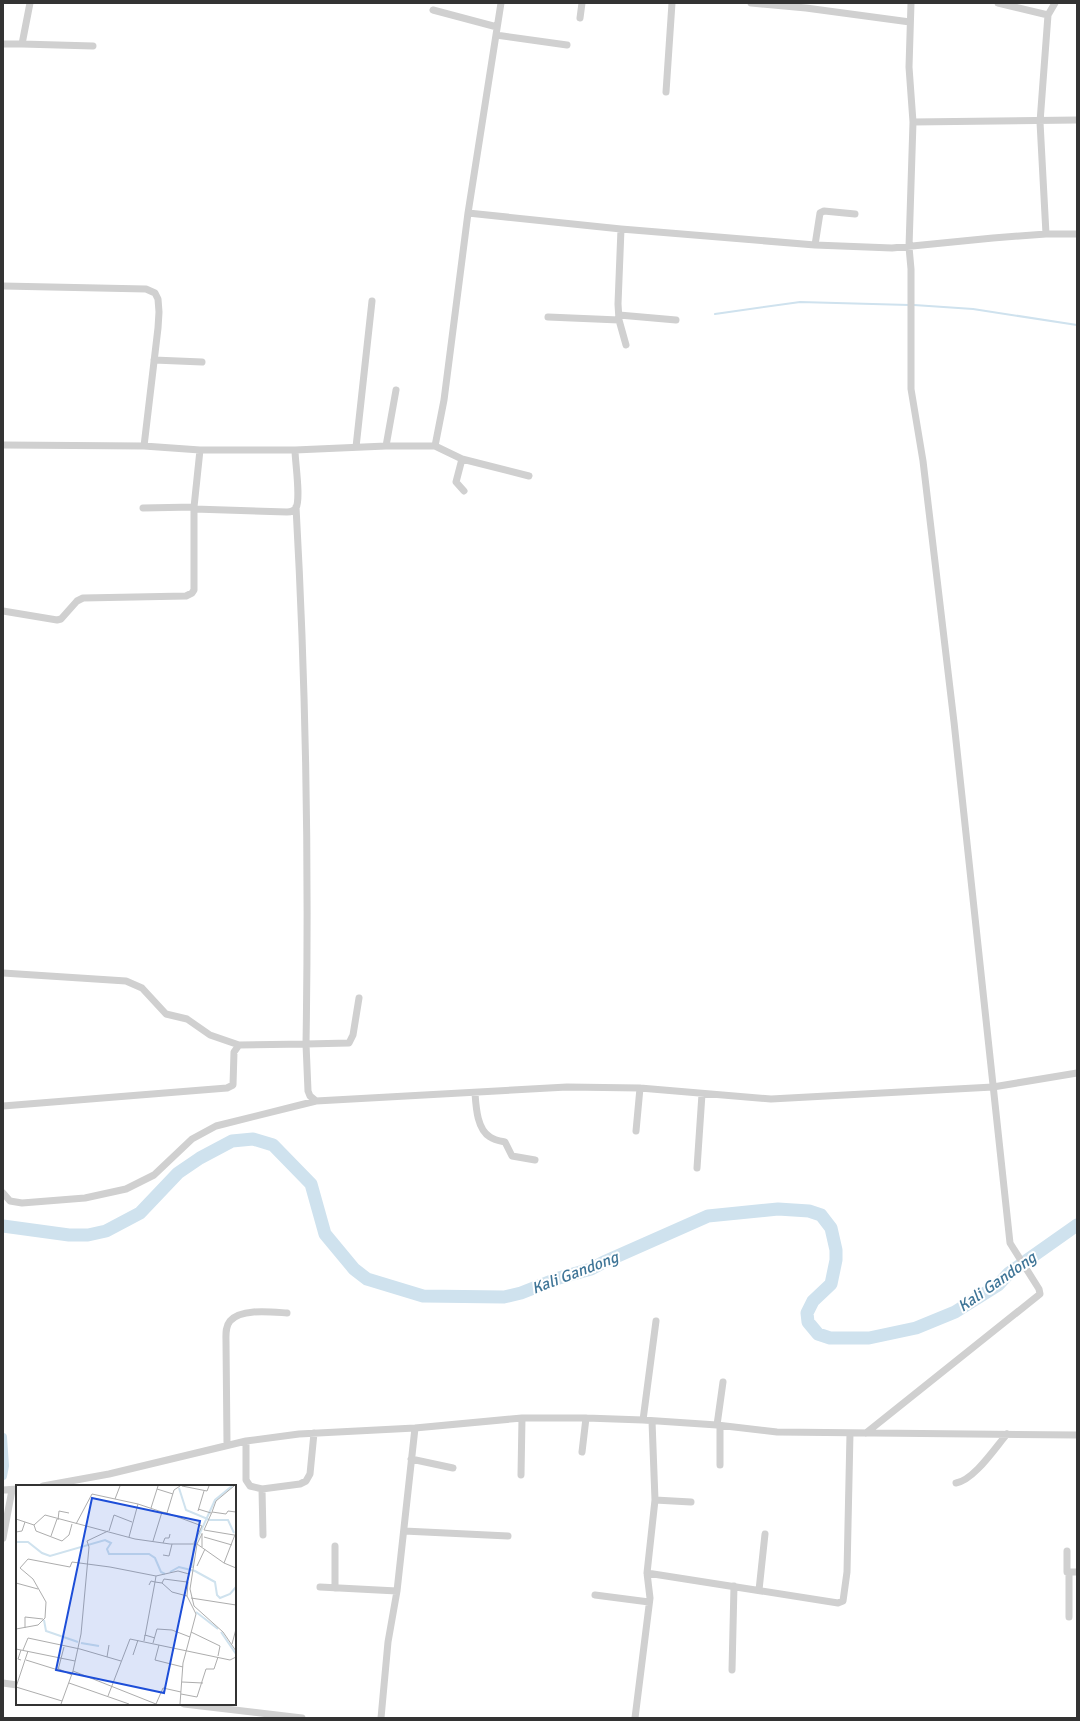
<svg xmlns="http://www.w3.org/2000/svg" width="1080" height="1721" font-family="Signika,sans-serif">
<style>
.lines{fill:none;stroke-linecap:round;stroke-linejoin:round}
.stream{stroke:#cfe2ee;stroke-width:2}
.canal{stroke:#cfe2ee;stroke-width:8}
.river{stroke:#cfe2ee;stroke-width:13}
.street{stroke:#d0d0d0;stroke-width:7}
.labels{text-anchor:middle;dominant-baseline:central;stroke-width:4;stroke-linejoin:round;paint-order:stroke}
.water-label{font-size:16px;font-style:italic;fill:#3f7597;stroke:#fff}
.inset-river{fill:none;stroke:#cfe2ee;stroke-width:2}
.inset-road{fill:none;stroke:#adadad;stroke-width:1}
.view{fill:#1d4ed8;fill-opacity:0.15;stroke:#1d4ed8;stroke-width:2}
.inset-edge{fill:none;stroke:#333;stroke-width:2}
</style>
<rect width="100%" height="100%" fill="#fff"/>
<g class="lines">
<path class="stream" d="M914,305L973,309L1077,325
M715,314L800,302L909,305"/>
<path class="canal" d="M3,1437L5,1466L3,1476"/>
<path class="river" d="M3,1226L69,1235H88L106,1231L140,1213L178,1173L200,1158L232,1141L253,1139L273,1145L311,1184L325,1234L354,1269L367,1279L423,1296L504,1297L521,1293L559,1278L591,1269L604,1262L708,1216L778,1209L809,1211L821,1215L831,1228L836,1250V1260L831,1284L813,1301L807,1313L808,1322L818,1334L830,1338H869L916,1328L955,1312L998,1285L1009,1273L1077,1225"/>
<path class="street" d="M751,3L806,8L910,22
M998,3L1048,15
M433,10L497,27
M580,18L582,3
M496,35L567,45
M3,44H22L30,3
M22,44L93,46
M666,92L672,3
M913,122L1077,120
M468,213L621,229L815,245L892,248L993,238L1046,234H1077
M621,229L618,304L619,320L626,345
M1046,234L1040,122L1048,15L1055,3
M815,245L820,213L824,211L855,214
M3,286L146,289L155,293L158,299L159,312L158,328L144,446
M619,315L676,320
M548,317L619,320
M154,360L202,362
M3,445L144,446L200,450H295L386,446H435L444,400L468,213L501,3
M386,446L396,390
M435,446L462,459L529,476
M356,447L372,301
M462,459L456,482L464,491
M296,507C306,686 309,865 306,1044L349,1043L353,1035L359,998
M143,508L194,507
M194,509L287,512C291,512 294,511 296,508C301,498 295,462 295,450
M3,611L57,620L61,619L77,601L83,598L186,596L192,593L194,590V507L200,450
M3,973L126,981L142,988L166,1014L187,1019L210,1035L239,1045
M475,1093C476,1107 477,1129 490,1137C494,1140 500,1141 505,1142L512,1156L535,1160
M3,1106L227,1088L233,1085L234,1052L239,1045L306,1044L308,1091L310,1096L316,1101L567,1087L640,1088L771,1099L993,1087L1077,1073
M636,1131L640,1088
M697,1168L702,1094
M3,1193L10,1201L22,1203L85,1198L126,1189L154,1175L192,1139L216,1126L316,1101
M643,1420L656,1321
M717,1425L723,1382
M720,1426V1465
M866,1433L1040,1294L1039,1289L1010,1243L954,722L923,461L911,389V269L909,247L913,122L909,67L911,3
M246,1441V1480L250,1486L262,1489
M227,1444L226,1342C226,1335 225,1327 230,1321C241,1308 272,1312 287,1313
M582,1452L586,1418
M411,1459L453,1468
M521,1475L522,1418
M956,1483C974,1480 995,1448 1007,1434
M43,1486L109,1474L246,1441L299,1434L415,1428L522,1418H586L643,1420L717,1425L777,1432L1077,1435
M3,1490L17,1489
M655,1500L691,1502
M404,1531L508,1536
M263,1535L262,1489L300,1484L306,1481L310,1474L314,1433
M3,1538L12,1490
M1067,1551V1572H1077
M1069,1572V1617
M647,1573L838,1603L843,1601L847,1572L850,1433
M320,1587L397,1591
M335,1588V1546
M759,1590L765,1534
M595,1595L649,1602
M732,1670L734,1586
M3,1683L17,1685
M184,1704L302,1718
M381,1718L388,1642L397,1591L415,1428
M635,1718L650,1598L647,1573L655,1500L652,1421"/>
</g>
<g class="labels">
<g class="water-label">
<text transform="translate(575 1273) rotate(-21)">Kali Gandong</text>
<text transform="translate(997 1282) rotate(-35)">Kali Gandong</text>
</g>
</g>
<g transform="translate(16 1485)">
<rect width="220" height="220" fill="#fff"/>
<path class="inset-river" d="M163,3L170,25L194,35H212L218,48M0,57H12L26,68L34,71L89,55L95,58L91,64L93,69H133L139,73L145,87L149,89M176,83L178,61L199,15L216,1M154,87L163,82L179,86L199,97L201,110L204,113L214,109L220,102M180,127L202,144M28,135L30,146L62,157M205,147L220,169M65,158L83,161"/>
<path class="inset-road" d="M166,1L191,6L193,1M141,4L157,9M99,14L104,1M135,23L142,1M182,24L195,28M182,26L188,6M196,27L200,16L218,1M151,28L186,41L178,58M0,34L18,40L29,30L119,54L154,59H181L186,49M42,35L43,26L53,28M60,39L76,9L122,19L146,27M18,40L20,46L46,56L53,50L56,39M93,46L98,30L116,37M0,47L6,46L9,37M220,47L208,78L181,59L174,104L178,121L207,147L220,166M186,48V62M218,50L188,45L196,27L210,29L212,26L220,27M35,51L41,34M113,52L122,19M188,52L216,60M137,56L146,27L151,28L158,5L164,1M147,58L149,53H153L154,49M147,70L153,71L156,59M208,78L220,83M181,81L189,64M0,98L22,104M146,98L156,107L171,111M175,113L220,120M9,143V132L27,134M0,144L22,140L29,133L30,117L17,94L4,83L12,74L54,82L56,77L94,82L140,91L139,97L146,98L148,94L171,97L173,89L162,86L140,91M175,147L204,161L202,171M129,151L139,97L135,96L133,100M128,156L129,150L139,153M137,158L141,144L156,145L174,152M216,159L220,144M143,160L139,175L167,182M0,164L59,176M5,165L2,174L5,175M7,165L12,153L64,164L105,176M117,170L122,155M91,172L93,160M10,175L42,185L48,162M43,184L56,190M57,186L140,219M166,197L187,198M53,198L113,219M0,202L46,216M0,202L12,166M165,209L181,212L190,184H198L202,172M92,211L114,154L214,175L220,172M45,219L57,186L65,149L73,62L71,56L92,46M140,219L147,203L165,207M164,219L167,178L180,129L171,111L172,97"/>
<path class="view" d="M76,13L184,36L148,208L40,185Z"/>
<rect width="220" height="220" class="inset-edge"/>
</g>
<rect width="1080" height="1721" fill="none" stroke="#333333" stroke-width="8"/>
</svg>
